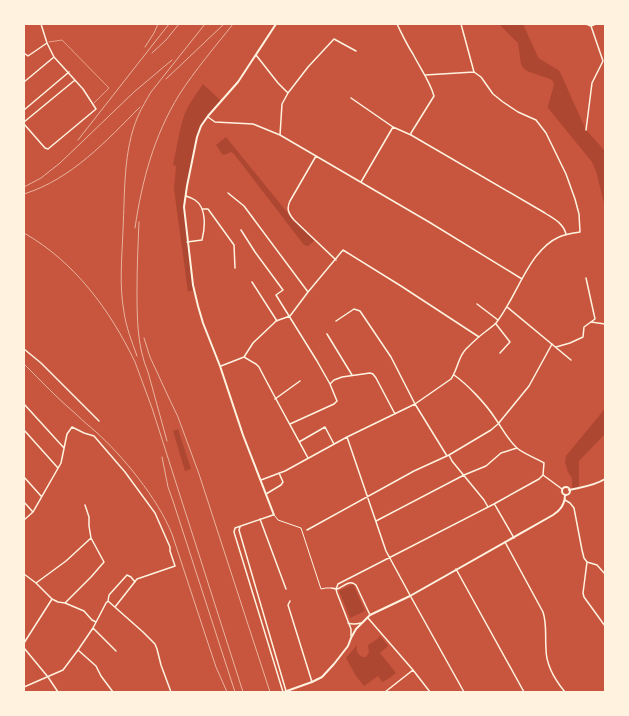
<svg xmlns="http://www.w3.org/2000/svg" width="629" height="716" font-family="Arial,sans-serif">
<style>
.green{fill:#ae4732}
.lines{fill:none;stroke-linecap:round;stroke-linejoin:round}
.service{stroke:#fff3e0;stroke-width:0.5}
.pedestrian{stroke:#fff3e0;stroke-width:1}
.minor{stroke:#fff3e0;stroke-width:1.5}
.tertiary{stroke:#fff3e0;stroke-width:2}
.rail{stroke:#e9b49f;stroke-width:1}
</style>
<rect width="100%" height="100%" fill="#c8553d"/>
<path class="green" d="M499,24H523L538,57L540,59L558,70L560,72L586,130L605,151V207L596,171L592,162L548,108V106L554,85L553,81L550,79L527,71L523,68L521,64L518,43Z
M203,84L221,101L208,116L199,131L184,202L193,290L188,292L174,189L176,166L173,165C177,148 179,129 185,113C190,102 197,93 203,84Z
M226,137L291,217L315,240L308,246L304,245L234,154L231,152L224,155L222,154L216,145Z
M605,407V434L579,461V488L572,489V478L568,472L565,462L566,456L603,411Z
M178,429L191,469L185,471L173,431Z
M353,584L365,611L350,618L339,591Z
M380,636L388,646L380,653L396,673L388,679L382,682L378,676L364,686L356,676L346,658L357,645C356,650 357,654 362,657H366L369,652L368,645L376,640Z"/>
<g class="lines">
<path class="service" d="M49,42L62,40L109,88L94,103"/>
<path class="pedestrian" d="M275,516L278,520L301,528L321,589L326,588H330"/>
<path class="minor" d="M397,24C402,34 407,45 413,54C420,68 430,81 434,96L411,133V135L545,213C554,219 563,223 566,234
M461,24L474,72
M586,24L591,26L596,24
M24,53L28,56L47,43
M256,55L278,83L288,93
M24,82L54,57
M351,98L393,127
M24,110L69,72
M208,117L215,122L253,124L280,135L429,222L522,279
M24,122L75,80
M24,124L45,148L48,149L96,109L83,89L54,57L47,43L41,24
M586,130L592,83L603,61L591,26
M280,135L282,104L288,93L308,67L334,39L356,51
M316,156L290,201C286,209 289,214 294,220L336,260
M361,182L393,127L411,135
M228,193L244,206L308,292
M186,196C189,197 192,198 195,200C207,208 205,228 202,240L187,242
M202,209H208L234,245L235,268
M241,230L255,252L283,290L276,295L317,361L330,384
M252,282L277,321
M477,304L498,320
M507,307L571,360
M336,321L354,309L360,311L391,357L415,404L447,456
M591,322L605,324
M496,324L510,342L500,353
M327,334L352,375
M556,347L570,343L583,337L584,327L595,319L586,278
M24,349L41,363L99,421
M244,357L256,364L259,367C275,398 292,428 308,458
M221,366L244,357L253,343L273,324L276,321L290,316L308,292L343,250L401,286L479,337
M275,399L300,381
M24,404L64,448
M290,424L334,404L337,401L330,384L334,380L342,377L370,373L373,374L376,378L395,414
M24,430L58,468
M347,437L386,551L411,597L464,692
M299,442L325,427L334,444
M449,455L452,461L484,500L488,507
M543,475L562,489L563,488
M24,477L41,496
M261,480L285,471L347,437L415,404L451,379C458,369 458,357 466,349C472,343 478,337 485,332C489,329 493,326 496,323C517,297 528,251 559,237C565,234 573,233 580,232L579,214L575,199L566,174L546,133L536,120L518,112L503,102L493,94L481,77L474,72L425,75
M266,494L281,485L283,482L279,473
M565,500L570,503L574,508L582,550L584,558L587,562L597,565L605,574
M24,502L32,511
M495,505L514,538
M273,515L235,528L234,532L283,692
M260,519L286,589
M24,520L33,512L61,463L67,434L72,427L84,433L94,436L125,472L155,513L170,547V551L175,566L137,579L115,607
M376,521L464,475L486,466L501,453L517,448
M240,527L239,530L286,691
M307,530L414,471L449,455L491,430L498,424L529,386L552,344
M505,542L543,612C547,624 545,636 546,649C546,666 555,680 565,692
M587,562L583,593L584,597L605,626
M456,569L524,692
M24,574L36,583L52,599L58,602L65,603L84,611L92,620L96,622
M36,583L66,561L91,538L89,526V517L85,505
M331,588C333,588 335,589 337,589C344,587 348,579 356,585L370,615
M108,601L143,632L155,644L157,649L161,665L171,692
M290,601L288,605L312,682
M65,603L91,577L104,562L91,538
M368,618L413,670L430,692
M348,623C353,625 357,624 361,623
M93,628L116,651
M351,636V629L337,593L336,589L338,584L494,504L539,479L543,475L544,463C536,458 524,454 517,448C508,440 502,428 495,418C486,404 467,384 454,375
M24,643L52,599
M24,648L48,677L58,692
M78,650L96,666L101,676L113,692
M24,687L63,670L78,650L93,628L106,603L108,601L109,595L127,575L131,577L135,582
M385,692L413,670"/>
<path class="tertiary" d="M562 491a4 4 0 1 1 8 0a4 4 0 1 1-8 0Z
M569,490C582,487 594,486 605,479
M274,515L243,435L220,366L203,323L198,306L193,285L184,207L187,186L197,137L201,126L208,116L238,82L276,24
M284,692L312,682L322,677L334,664L348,646L351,638L356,629L370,615L410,596L553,515C561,510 565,504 565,495"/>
<path class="rail" d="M145,47L154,33L158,24
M152,53L166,40L179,24
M166,79L224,24
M78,140L169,24
M24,187L41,178L60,163L134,92L172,60
M24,194C72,179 106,141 140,107
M139,222C138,245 137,267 137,290C137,318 137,346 148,372L167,441
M135,228C142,180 154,136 179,95C195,70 215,47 233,24
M24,233C75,262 110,310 135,362C141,377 146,393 152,408L243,692
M144,338L150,357L168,396L178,417L199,474L270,692
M137,356C132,342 126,327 124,312C119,285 122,257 123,230C125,192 123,151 138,116C142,107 147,99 151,92L205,24
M24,364C41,381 58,399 77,415C83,421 89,426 95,431C123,456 158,499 172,534L206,637L216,667L227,692
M162,457L168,487L173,501L235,692"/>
</g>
<rect width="629" height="716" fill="none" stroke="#fff3e0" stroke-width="50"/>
</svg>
